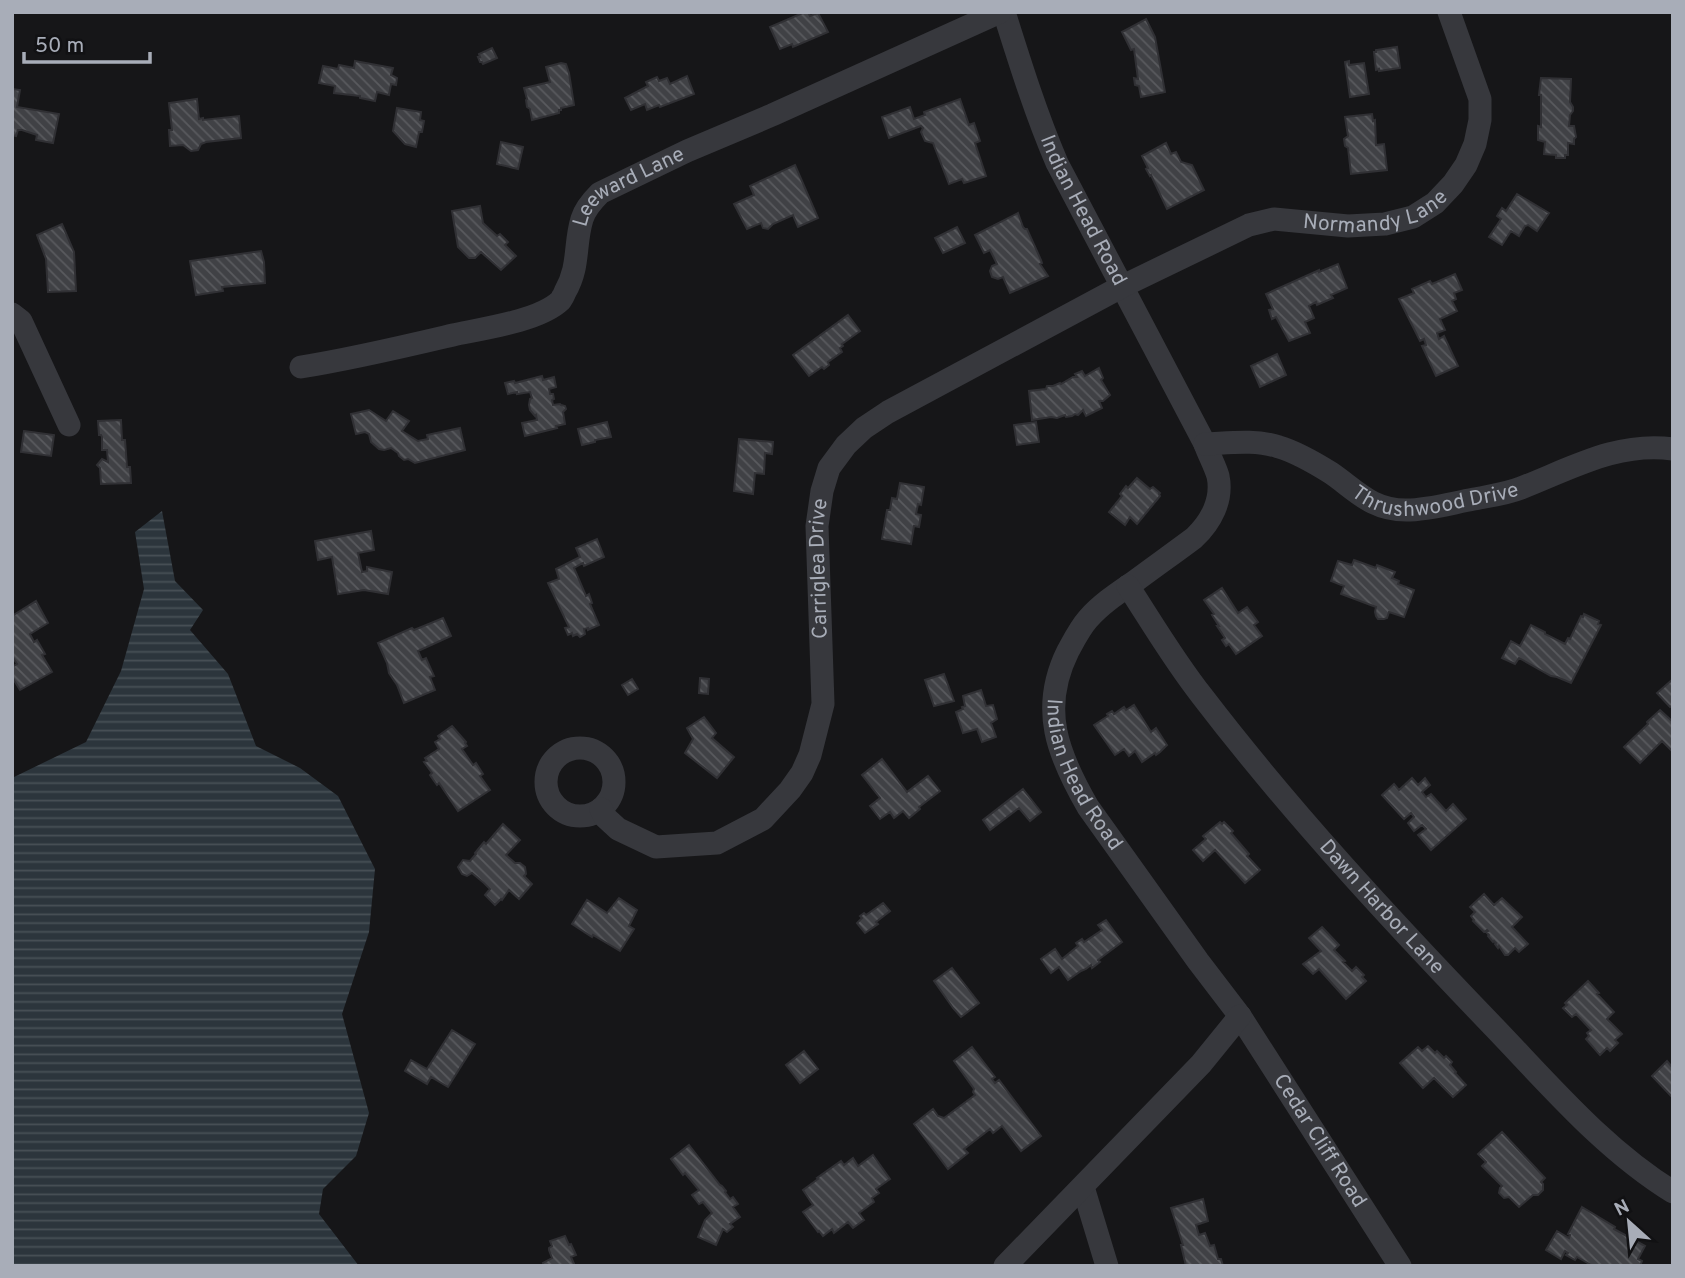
<svg xmlns="http://www.w3.org/2000/svg" width="1685" height="1278" font-family="Overpass,sans-serif">
<style>
.water{fill:url(#water-rules)}
.building{fill:url(#building-back-hatch);stroke:#303034;stroke-width:2}
.lines{fill:none;stroke-linecap:round;stroke-linejoin:round}
.minor{stroke:#37383d;stroke-width:23}
.labels{text-anchor:middle;dominant-baseline:central;stroke-width:5;stroke-linejoin:round;paint-order:stroke}
.street-label{font-size:21px;fill:#a8adb8;stroke:#111113}
</style>
<defs>
<pattern id="water-rules" width="6" height="5" patternUnits="userSpaceOnUse" patternTransform="scale(1.75)"><rect width="6" height="5" fill="#2c353c"/><path d="M0 2.5h6" fill="none" stroke="#485056"/></pattern>
<pattern id="building-back-hatch" width="6" height="6" patternUnits="userSpaceOnUse" patternTransform="scale(1.75)"><rect width="6" height="6" fill="#404145"/><path d="M-1 5l2 2M0 0l6 6M5-1l2 2" fill="none" stroke="#595a5e"/></pattern>
</defs>
<rect width="100%" height="100%" fill="#161618"/>
<path class="water" d="M162,511L175,581L203,610L190,630L228,674L256,746L300,768L338,796L375,869L369,932L342,1014L369,1113L356,1156L323,1189L319,1214L359,1266H12V778L86,742L121,671L144,589L135,532Z"/>
<path class="building" d="M805,12H808L810,16L818,13L828,32L793,47L792,44L780,49L770,27Z
M1146,19L1155,37L1165,92L1141,97L1139,86L1135,85L1134,78L1138,79L1134,49L1131,50L1122,32Z
M1397,47L1400,68L1379,71V69L1376,70L1374,52H1376V50Z
M492,48L497,58L483,64L482,62H480L478,57H480L479,54Z
M355,61L393,68L391,75L397,78L396,85L391,84L389,95L377,92L375,101L360,98V96L334,93L335,86L319,83L323,66L338,69L339,65L354,68Z
M1349,61V65L1364,63L1369,94L1350,97L1345,62Z
M561,63L566,64L569,73L574,105L561,108V110H559V113L532,120L530,109L527,107L526,100L527,99L524,88L550,82L546,67Z
M687,76L694,94L660,107L659,105L647,110L645,104L631,110L625,98L648,86L646,82L657,77L659,81L667,78L670,84Z
M1541,78L1571,79L1570,102L1573,107V111L1570,115L1569,126H1574L1576,137L1574,139V144L1568,143V155H1565V158H1556V155L1544,154L1545,142L1538,140V126L1541,127V95H1539Z
M12,89L20,90L17,107L59,114L53,143L36,140L37,135L22,130H18L16,136L12,135Z
M197,99L199,119L203,118V120L239,116L241,138L206,142L201,144L198,150L191,151L183,145L170,146L169,130H172L169,103Z
M960,99L969,125L974,123L980,141L975,143L986,176L964,183L962,179L949,184L933,143L925,141L921,132L923,128L921,126L889,138L882,117L910,107L914,119L925,115L924,112Z
M397,108L421,112L420,120L424,121L422,132H419L416,147L405,144L393,131Z
M1372,114L1373,121L1375,120L1376,145L1384,144L1387,170L1351,174L1348,148L1345,146L1344,139L1348,136L1345,117Z
M501,142L523,147L518,169L497,164Z
M1166,143L1171,154L1176,152L1181,162L1192,165L1204,190L1167,209L1151,175L1150,176L1146,169L1148,168L1142,156Z
M795,165L818,218L798,227L793,215L773,224L768,229L763,228L761,223L747,229L734,204L754,195L750,186Z
M1517,194L1549,213L1537,231L1528,225L1525,226L1519,236L1511,231L1502,245L1489,237L1501,219L1497,216L1502,208L1506,211Z
M480,206L483,223L497,236L500,234L508,242L505,245L516,256L501,270L481,252L475,258H469L458,247L452,211Z
M1018,213L1023,227L1025,229H1027L1041,260L1042,263L1040,264L1048,276L1010,293L1003,277L998,279L992,277L990,271L992,266L997,264L990,250L984,253L975,235Z
M62,224L74,252L76,291L48,292L46,259L37,235Z
M957,227L965,243L943,253L935,238Z
M261,251L264,262L265,283L222,287L223,291L196,295L190,261Z
M1338,264L1347,288L1331,295L1333,298L1317,305L1316,302L1309,306L1314,318L1305,322L1310,333L1289,341L1276,317L1272,319L1269,310L1273,309L1266,294L1319,270V272Z
M1455,274L1462,290L1454,293L1456,299L1452,301L1457,311L1440,319L1445,330L1437,333L1439,339L1444,336L1458,366L1436,376L1422,346L1426,345L1424,339L1420,341L1399,299L1414,293L1412,289L1430,281L1432,284Z
M848,315L860,331L842,344L843,346L840,348L842,352L828,362L829,365L824,369L822,367L809,376L793,355Z
M1277,354L1286,375L1260,387L1251,366Z
M1099,368L1103,378L1101,380L1110,395L1103,401H1099L1102,408L1086,416L1083,410L1078,415L1075,414L1072,416L1066,417L1065,415L1057,418L1051,417L1032,420L1029,391L1046,389L1047,386H1053L1060,383L1061,384L1073,377H1077L1075,374L1082,371L1085,376Z
M542,376L543,380L554,377L556,387L549,389L550,394H553L554,399L552,400L553,405L560,404L561,405L565,406L566,409L563,412L565,424L556,426L557,428L525,436L522,423L537,420L536,415L535,416L530,410L529,405L530,399L532,398L530,392L517,394V392L508,394L505,383L514,381L515,383Z
M369,410L386,421L393,411L409,421L402,431L418,441L428,439L427,435L460,428L465,450L415,463L408,459L404,460L399,456L398,453L391,448L384,450L379,449L371,442L369,434L365,432L356,434L351,414Z
M121,420L122,440H125L127,467H130L131,483L101,484L100,468L97,465L102,459L108,462L107,450H102V437L101,435H99L98,421Z
M607,422L611,437L595,440V442L582,445L578,429Z
M1036,422L1039,442L1017,445L1014,425Z
M24,431L54,435L51,456L21,452Z
M739,439L773,442L772,454L765,453L764,474L755,473L753,494L734,491Z
M1137,478L1150,489L1153,487L1160,493L1159,494L1160,496L1137,524L1130,517L1125,525L1109,512L1122,496L1120,494L1126,486L1128,488Z
M900,483L924,487L921,505L918,504L916,514L921,515L919,527L914,526L911,544L882,539L887,510H890L892,498L897,499Z
M371,531L374,550L358,553L362,572L367,571V567L392,572L388,594L364,590L338,594L332,557L318,560L315,541Z
M597,539L604,557L584,566L583,563L574,568L586,596L589,594L592,603L590,604L599,625L588,630V628L584,629L585,634L580,637L577,634L573,636L572,633L568,635L565,628L569,627L548,583L559,579L556,569L580,557L576,548Z
M1354,560L1376,568L1377,565L1395,572L1392,578L1399,581L1398,584L1414,590L1404,617L1389,612L1387,618L1384,619H1378L1376,616L1375,612L1376,607L1341,594L1344,586L1331,581L1338,561L1352,565Z
M1222,588L1238,613L1247,607L1258,622L1254,625L1262,636L1236,654L1229,644L1226,646L1222,640L1225,638L1217,626H1219L1212,615L1214,614L1204,600Z
M36,601L48,623L30,634L34,642L37,640L45,654L42,655L52,672L20,690L12,677V667L17,664L12,656V616Z
M1584,614L1599,621L1598,624L1601,625L1571,683L1557,677L1551,676L1519,658L1515,664L1502,658L1511,641L1520,646L1531,625L1545,632V634L1565,644L1568,638L1570,639L1581,616L1583,617Z
M443,618L451,636L418,651L422,660L426,658L434,676L430,677L435,690L404,703L397,685L389,673L387,663L378,643L412,628L414,630Z
M944,674L954,701L934,706L925,680Z
M700,678L709,679L708,694L699,693Z
M632,679L638,689L628,695L622,685Z
M1673,679V705L1670,707L1657,693Z
M981,690L986,706L993,705L997,719L991,723L996,737L982,742L977,729L963,733L956,712L963,709L962,707L965,706L963,696Z
M1134,705L1151,732L1156,728L1167,745L1160,752L1156,755L1155,753L1142,762L1135,751L1129,756L1124,749L1115,755L1094,725L1108,716L1107,714L1112,711L1114,714L1124,707L1126,710Z
M1660,710L1673,722V752L1662,741L1640,763L1624,747L1648,724L1647,722Z
M704,717L716,733L712,738L734,757L717,778L685,753L693,739L687,728Z
M452,726L466,742L465,743L467,746L462,749L473,765L476,763L483,774L480,776L490,790L458,811L439,783L437,785L430,775L432,773L424,762L427,761L425,758L439,749L435,742L440,739L438,736Z
M882,759L907,792L928,776L940,791L919,807L920,809L909,818L903,811L894,818L890,812L880,819L870,806L880,798L862,775Z
M1412,778L1418,785L1425,778L1430,785L1422,792L1426,797L1431,794L1446,811L1453,804L1466,819L1431,850L1418,835L1426,829L1422,825L1414,831L1408,823L1414,817L1411,813L1404,819L1382,795L1394,784L1399,790Z
M1023,789L1041,812L1030,821L1019,808L990,830L983,820Z
M1220,822L1222,824L1224,822L1233,831L1231,833L1249,854L1247,856L1260,870L1245,883L1215,850L1203,861L1193,850L1206,839L1203,836Z
M503,824L520,840L506,855L515,863H520L525,867L526,874L524,876L532,884L519,899L509,890L502,900L501,899L495,905L485,895L490,889L484,883L472,873L467,876L462,874L458,867L463,860L470,861L476,854L475,853L484,842L486,844Z
M1484,894L1494,905L1502,898L1522,917L1512,927L1528,944L1519,952L1515,948L1508,955H1505L1499,946L1498,948L1495,944L1496,943L1494,941L1493,942L1488,936L1489,935L1486,932L1488,931L1487,930L1484,932L1473,921L1474,920L1471,916L1475,912L1470,907Z
M619,898L637,910L629,926L634,929L620,951L593,935L592,937L572,924L587,900L607,913Z
M883,903L890,911L876,922L878,924L865,933L857,923L862,918L860,916L864,913L866,915Z
M1106,920L1122,942L1098,960L1100,962L1092,968L1091,965L1086,969L1081,971L1068,980L1059,967L1051,973L1041,959L1055,949L1062,959L1078,946L1076,943L1082,939L1084,942L1102,930L1098,925Z
M1322,927L1339,945L1334,950L1345,961L1343,962L1352,971L1356,967L1364,975L1362,977L1366,981L1346,999L1319,969L1313,974L1303,964L1321,951L1309,938Z
M952,968L979,1003L961,1017L953,1008L934,981Z
M1588,981L1599,993L1597,994L1614,1012L1607,1019L1622,1034L1615,1040L1618,1043L1610,1051L1607,1048L1600,1055L1586,1039L1589,1036L1587,1033L1591,1030L1576,1014L1572,1017L1563,1008L1567,1005L1565,1003Z
M452,1030L475,1044L448,1087L431,1077L427,1084L405,1071L411,1060L427,1069Z
M1428,1046L1435,1053L1437,1051L1444,1058L1446,1056L1452,1062L1450,1065L1456,1072L1455,1073L1466,1085L1453,1097L1434,1078L1423,1088L1400,1063L1418,1047L1422,1051Z
M972,1047L995,1077L992,1079L995,1083L999,1080L1041,1136L1021,1151L1002,1126L993,1133L990,1129L964,1149L968,1153L948,1169L914,1124L933,1109L938,1116L944,1118L975,1095L973,1092L974,1089L954,1061Z
M804,1051L818,1069L800,1083L786,1065Z
M1667,1061L1673,1068V1098L1652,1076Z
M1502,1132L1545,1178L1541,1182L1543,1184V1190L1538,1195H1533L1519,1207L1509,1197L1504,1198L1499,1193L1500,1188L1502,1186L1482,1166L1486,1162L1478,1154Z
M689,1145L720,1185L722,1186L726,1191L725,1192L730,1199L733,1197L738,1204L733,1207L740,1217L730,1224L733,1227L727,1232L723,1229L716,1245L698,1237L705,1220L712,1213L703,1202L699,1204L692,1195L699,1190L685,1173L683,1175L671,1159Z
M873,1155L890,1179L876,1189L879,1193L872,1198L874,1202L859,1213L864,1220L853,1228L848,1222L834,1233L832,1229L823,1236L819,1231L818,1232L803,1212L813,1205L803,1190L818,1179L817,1178L841,1161L844,1165L853,1158L858,1166Z
M1203,1199L1208,1221L1196,1225L1199,1235L1205,1233L1210,1246L1214,1245L1218,1259H1221L1223,1266H1186L1181,1245H1183L1171,1208Z
M1582,1207L1615,1227L1614,1229L1645,1246L1638,1259L1642,1261L1640,1266H1593L1577,1257L1575,1260L1566,1255L1568,1253L1565,1251L1561,1259L1546,1250L1557,1231L1569,1238L1570,1235L1568,1234Z
M565,1236L569,1245L571,1244L576,1255L571,1257L575,1266H544L543,1263L552,1258L549,1250V1248L552,1246L550,1241Z"/>
<g class="lines">
<g class="minor">
<path id="s1" d="M1004,12C1020,63 1036,114 1057,163L1205,444C1209,455 1215,466 1218,476C1223,500 1211,522 1194,538C1174,553 1154,567 1134,582C1118,593 1101,604 1088,619C1080,628 1074,640 1068,651C1039,709 1058,755 1088,807L1198,961L1240,1016L1400,1266"/>
<path d="M12,314L21,321L69,425"/>
<path id="s2" d="M301,367C352,359 402,347 453,335C481,329 539,321 560,301C561,300 565,293 565,292C580,266 574,245 582,219C585,209 592,201 600,193L687,151L772,115L1000,12"/>
<path id="s3" d="M1205,444C1229,443 1255,439 1279,447C1296,452 1315,463 1331,473C1356,490 1371,510 1406,510C1429,510 1452,503 1474,499C1489,496 1506,494 1521,488C1570,469 1618,441 1673,449"/>
<path id="s4" d="M1128,586C1152,623 1175,662 1202,696C1290,811 1390,919 1490,1023C1548,1083 1602,1148 1673,1192"/>
<circle cx="580" cy="782" r="34"/>
<path id="s5" d="M601,809L605,817L618,829L656,847L717,843L763,819L790,790L802,773L810,755L823,704L817,526L822,491L829,468L846,445L864,428L888,412L1121,287L1249,225L1274,219L1348,226L1385,224L1413,217L1435,203L1453,184L1466,165L1475,144L1480,120V99L1449,12"/>
<path d="M1083,1187L1107,1266"/>
<path d="M1005,1266L1201,1064L1240,1016"/>
</g>
</g>
<g class="labels">
<g class="street-label">
<text stroke="none"><textPath href="#s2" startOffset="413">Leeward Lane</textPath></text>
<text stroke="none"><textPath href="#s5" startOffset="1171">Normandy Lane</textPath></text>
<text stroke="none"><textPath href="#s1" startOffset="214">Indian Head Road</textPath></text>
<text stroke="none"><textPath href="#s3" startOffset="247">Thrushwood Drive</textPath></text>
<text stroke="none"><textPath href="#s5" startOffset="450">Carriglea Drive</textPath></text>
<text stroke="none"><textPath href="#s1" startOffset="886">Indian Head Road</textPath></text>
<text stroke="none"><textPath href="#s4" startOffset="410">Dawn Harbor Lane</textPath></text>
<text stroke="none"><textPath href="#s1" startOffset="1325">Cedar Cliff Road</textPath></text>
</g>
</g>
<rect width="1685" height="1278" fill="none" stroke="#a8adb8" stroke-width="28"/>
<g transform="translate(1629 1222) rotate(333)" stroke="#111113" stroke-width="5" paint-order="stroke">
<path d="M0-5L12 26L0 18L-12 26Z" fill="#a8adb8"/>
<text y="-10" font-size="19" font-weight="bold" text-anchor="middle" fill="#a8adb8">N</text>
</g>
<path d="M24 52v10h126v-10" fill="none" stroke="#a8adb8" stroke-width="3.5"/>
<text x="35" y="52" font-size="21" fill="#a8adb8" stroke="#111113" stroke-width="5" paint-order="stroke">50 m</text>
</svg>
